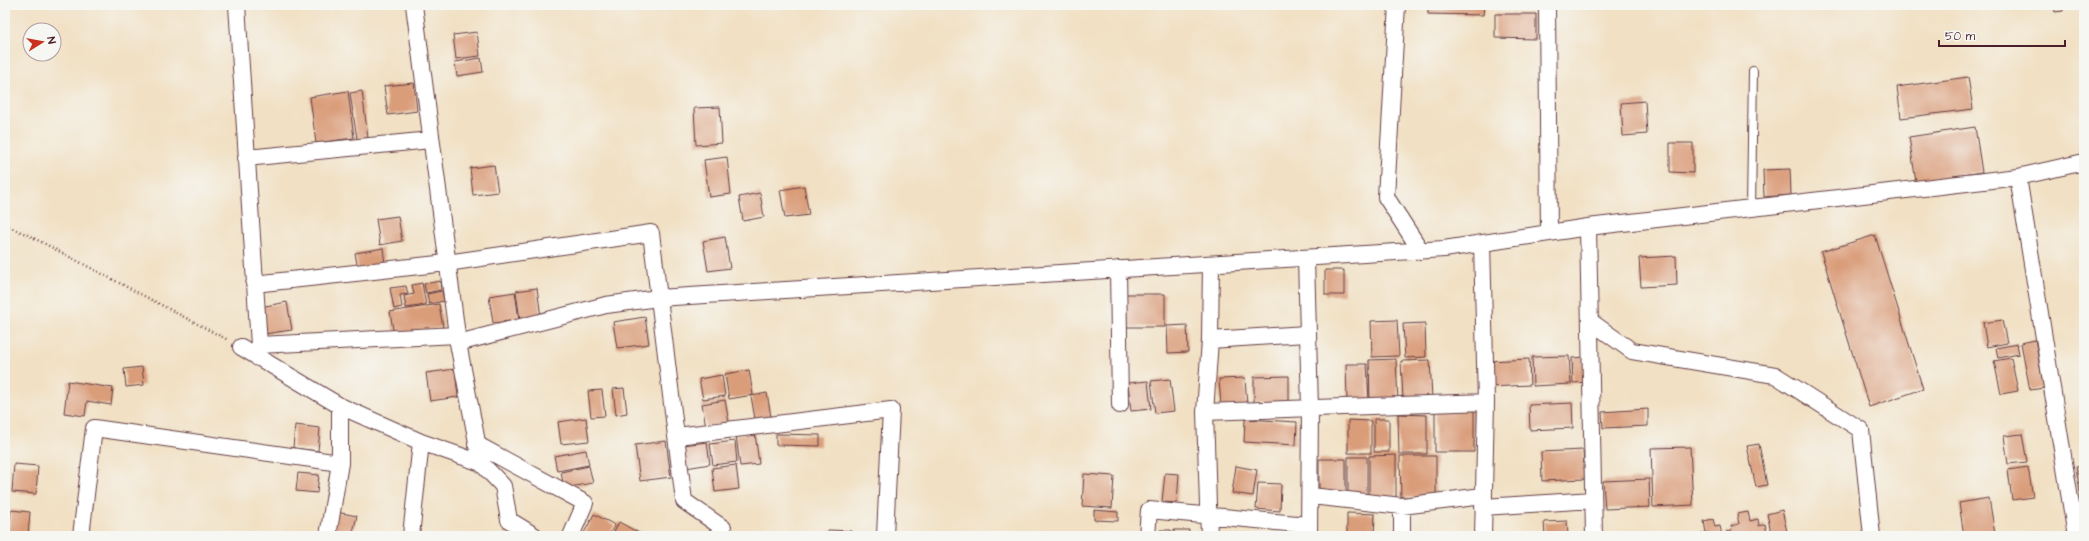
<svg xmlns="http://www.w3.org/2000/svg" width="2089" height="541" font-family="'Architects Daughter',sans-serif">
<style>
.building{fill:#da9d7a}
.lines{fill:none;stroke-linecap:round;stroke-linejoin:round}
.service-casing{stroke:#633c42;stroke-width:10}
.minor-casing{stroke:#633c42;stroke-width:18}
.path{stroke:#633c42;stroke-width:2.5;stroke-dasharray:1 3;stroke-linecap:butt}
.service{stroke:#fff;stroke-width:8}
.minor{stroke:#fff;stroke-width:16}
</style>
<rect width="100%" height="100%" fill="#f6f6f2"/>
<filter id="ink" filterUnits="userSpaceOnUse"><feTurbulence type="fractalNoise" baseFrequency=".025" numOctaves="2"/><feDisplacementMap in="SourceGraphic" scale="8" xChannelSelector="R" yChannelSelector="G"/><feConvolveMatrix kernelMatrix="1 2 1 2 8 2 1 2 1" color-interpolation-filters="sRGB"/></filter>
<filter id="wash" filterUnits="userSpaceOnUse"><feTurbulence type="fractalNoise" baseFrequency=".012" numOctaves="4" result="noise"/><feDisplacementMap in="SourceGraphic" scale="16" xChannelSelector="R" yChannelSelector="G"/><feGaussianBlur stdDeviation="0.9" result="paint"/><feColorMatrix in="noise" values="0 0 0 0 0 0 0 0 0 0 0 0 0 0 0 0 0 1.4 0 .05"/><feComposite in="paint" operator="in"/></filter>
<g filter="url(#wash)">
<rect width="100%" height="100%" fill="#f1e0c3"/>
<g id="blocks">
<path class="building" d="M1428,5H1484L1483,15L1428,14Z
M2054,5H2062L2063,11L2055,12Z
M1495,14H1536V39L1495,38Z
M477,32L480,56L456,59L453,35Z
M481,58L483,72L457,76L455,62Z
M1968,77L1973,109L1901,118L1897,87Z
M414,83L417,111L388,115L384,86Z
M348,91L354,138L316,143L310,97Z
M362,91L368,138L357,139L350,93Z
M1645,101L1647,134L1623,136L1621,103Z
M720,107L722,143L696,145L694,108Z
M1975,127L1982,172L1916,182L1909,137Z
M1670,143H1693V173L1670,172Z
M727,157L731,194L709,197L704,160Z
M494,165L498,192L473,195L470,168Z
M1790,169L1791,195L1764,197L1763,170Z
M804,186L809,215L785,218L780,190Z
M760,193L764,217L743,221L739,197Z
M398,216L402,241L380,245L376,219Z
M1875,235L1923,389L1869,407L1821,252Z
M725,237L730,268L708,271L703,241Z
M383,248L385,265L358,269L355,253Z
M1676,256L1677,285L1641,287L1639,258Z
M1325,270H1344V295H1325Z
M440,281L441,290L426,293L424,284Z
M422,283L426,305L406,308L404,296L414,294L412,285Z
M406,286L408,294L400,295L402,307L394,309L390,288Z
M537,288L541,317L520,320L516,291Z
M442,291L444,301L429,304L427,294Z
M515,292L519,320L493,323L489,296Z
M1122,294H1165V327H1122Z
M287,302L292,330L264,334L260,307Z
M439,304L443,327L394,335L390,312Z
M645,317L649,344L617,348L613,322Z
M1397,320L1399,356L1372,357L1371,321Z
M2002,320L2007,343L1987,347L1983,323Z
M1425,323L1426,357L1405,358L1403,324Z
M1187,325L1188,352L1168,353L1167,326Z
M2035,340L2044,388L2030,390L2021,343Z
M2017,344L2019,354L1998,358L1996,348Z
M1569,356L1571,384L1533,386L1532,357Z
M1587,357L1589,382L1573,383L1572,358Z
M2011,358L2018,391L2001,394L1994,361Z
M1396,359L1398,401L1370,402L1369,360Z
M1529,359L1530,385L1490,387L1489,361Z
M1430,360L1432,398L1403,399L1401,361Z
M1346,364H1367L1369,401L1347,402Z
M142,367L144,385L126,387L124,369Z
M455,369L458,397L430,401L426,373Z
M749,370L753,395L729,399L725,374Z
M722,375L725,396L703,399L699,379Z
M1289,376V403H1254V377Z
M1245,378L1247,405L1221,407L1219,379Z
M1170,379L1174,411L1155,413L1151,381Z
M68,381L113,388L111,405L87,401L85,416L64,413Z
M1148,381L1151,409L1131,411L1128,383Z
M624,388L627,413L616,415L613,389Z
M602,390L605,416L591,417L588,391Z
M767,393L771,417L755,419L751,396Z
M725,400L729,423L706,427L702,404Z
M1572,403L1573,428L1530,430L1529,405Z
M1435,405H1474V452H1435Z
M1648,409V426L1603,428L1602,412Z
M1398,414L1427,415V454H1399Z
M586,418L589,441L561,444L558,422Z
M1245,419L1297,422L1296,445L1244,442Z
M1374,419H1389V452H1374Z
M1348,420L1371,421V453H1348Z
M295,425L320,428L318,451L293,448Z
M755,433L759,464L740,466L736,435Z
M776,434L820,435V446L776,445Z
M2022,434L2027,462L2008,464L2004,436Z
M666,441L671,477L640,481L635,445Z
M735,441L737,462L713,465L710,444Z
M707,442L710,464L686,468L683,445Z
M1759,444L1767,485L1756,487L1747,446Z
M1690,447L1693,505L1653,507L1651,448Z
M586,450L589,465L557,471L554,456Z
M1583,450L1585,479L1542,481L1541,452Z
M1396,455V497H1369V456Z
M1400,456H1436V497H1401Z
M1348,457H1367V497H1348Z
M1319,459H1346V494H1319Z
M14,464L38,466L36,494L12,492Z
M736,465L739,489L715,492L712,468Z
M589,466L593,483L564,488L561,472Z
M1236,466L1257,470L1253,496L1232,493Z
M2084,466V512H2083L2076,467Z
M2028,467L2033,497L2012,500L2008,470Z
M298,473L319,475L317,493L296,491Z
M1165,473L1179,474L1177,503L1162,502Z
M1084,474L1114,476L1112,508L1082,506Z
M1649,479L1650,507L1605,509L1603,481Z
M1258,483L1281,484L1280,511L1256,509Z
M1989,498L1995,534L1964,536L1959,503Z
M11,510L30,512L28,536H8Z
M1094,510L1118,512V521L1094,520Z
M1782,510L1788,536H1772L1767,514Z
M336,512L357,516L352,536H331Z
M1748,512L1750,521L1758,519L1759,526L1765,524L1768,536H1727L1726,532L1732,531L1731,526L1739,524L1737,514Z
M1347,513L1375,514L1374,536H1347Z
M594,514L615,525L608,536H588L584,533Z
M1713,519L1715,527L1720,526L1722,536H1701V534L1706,533L1704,521Z
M1567,521L1568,536H1545L1544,522Z
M619,522L641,534L640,536H612Z
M828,530L851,531V536H828Z
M1160,530H1171L1172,536H1160Z
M1174,530H1189L1188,536H1174Z"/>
</g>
</g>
<g filter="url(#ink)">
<use href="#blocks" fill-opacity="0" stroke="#633c42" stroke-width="1"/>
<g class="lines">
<g class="service-casing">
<path id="service" d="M1751,209L1753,71"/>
</g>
<g class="minor-casing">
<path id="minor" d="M237,5L259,345L258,358
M414,5L458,343L481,463L503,486L509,520L535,536
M1397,5L1386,197L1421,251
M1547,5L1549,233
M246,158L431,140
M2018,177L2076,536
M1588,227L1594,536
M1482,243L1486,402L1483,536
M1306,258L1310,409L1309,536
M1118,269L1120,405
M254,284L447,263L651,233L684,501L723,528L721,536
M1590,321L1632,351L1775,375L1861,430L1872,536
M1210,340L1307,334
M458,343L606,305L658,298L1444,249L1588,227L2018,177L2084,162
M259,345L457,335
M241,347L340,406L421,442L481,463
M1205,412L1486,402
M677,436L891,410L885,536
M476,444L585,503L571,536
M1311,496L1402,506L1483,496
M1402,506V536
M1483,507L1593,500
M81,536L94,428L340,463
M328,536L340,463V406
M411,536L421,442
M1147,536L1149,510L1308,525
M1209,536L1205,412L1210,340L1211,264"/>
</g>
<path class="path" d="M5,225L28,235L228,340"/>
<use href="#service" class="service"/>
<use href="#minor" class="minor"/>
</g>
</g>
<rect width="2089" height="541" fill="none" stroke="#f6f6f2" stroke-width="20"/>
<g transform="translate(42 42) rotate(79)"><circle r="19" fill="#f6f6f2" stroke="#b1a0a2"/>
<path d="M0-3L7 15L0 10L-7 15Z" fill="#c8321e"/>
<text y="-6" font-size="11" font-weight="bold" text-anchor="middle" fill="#4a1f2b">N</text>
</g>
<path d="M1939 40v6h126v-6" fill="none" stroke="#4a1f2b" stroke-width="2"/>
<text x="1945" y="40" font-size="12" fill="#4a1f2b" stroke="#f6f6f2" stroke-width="3" paint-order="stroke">50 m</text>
</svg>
